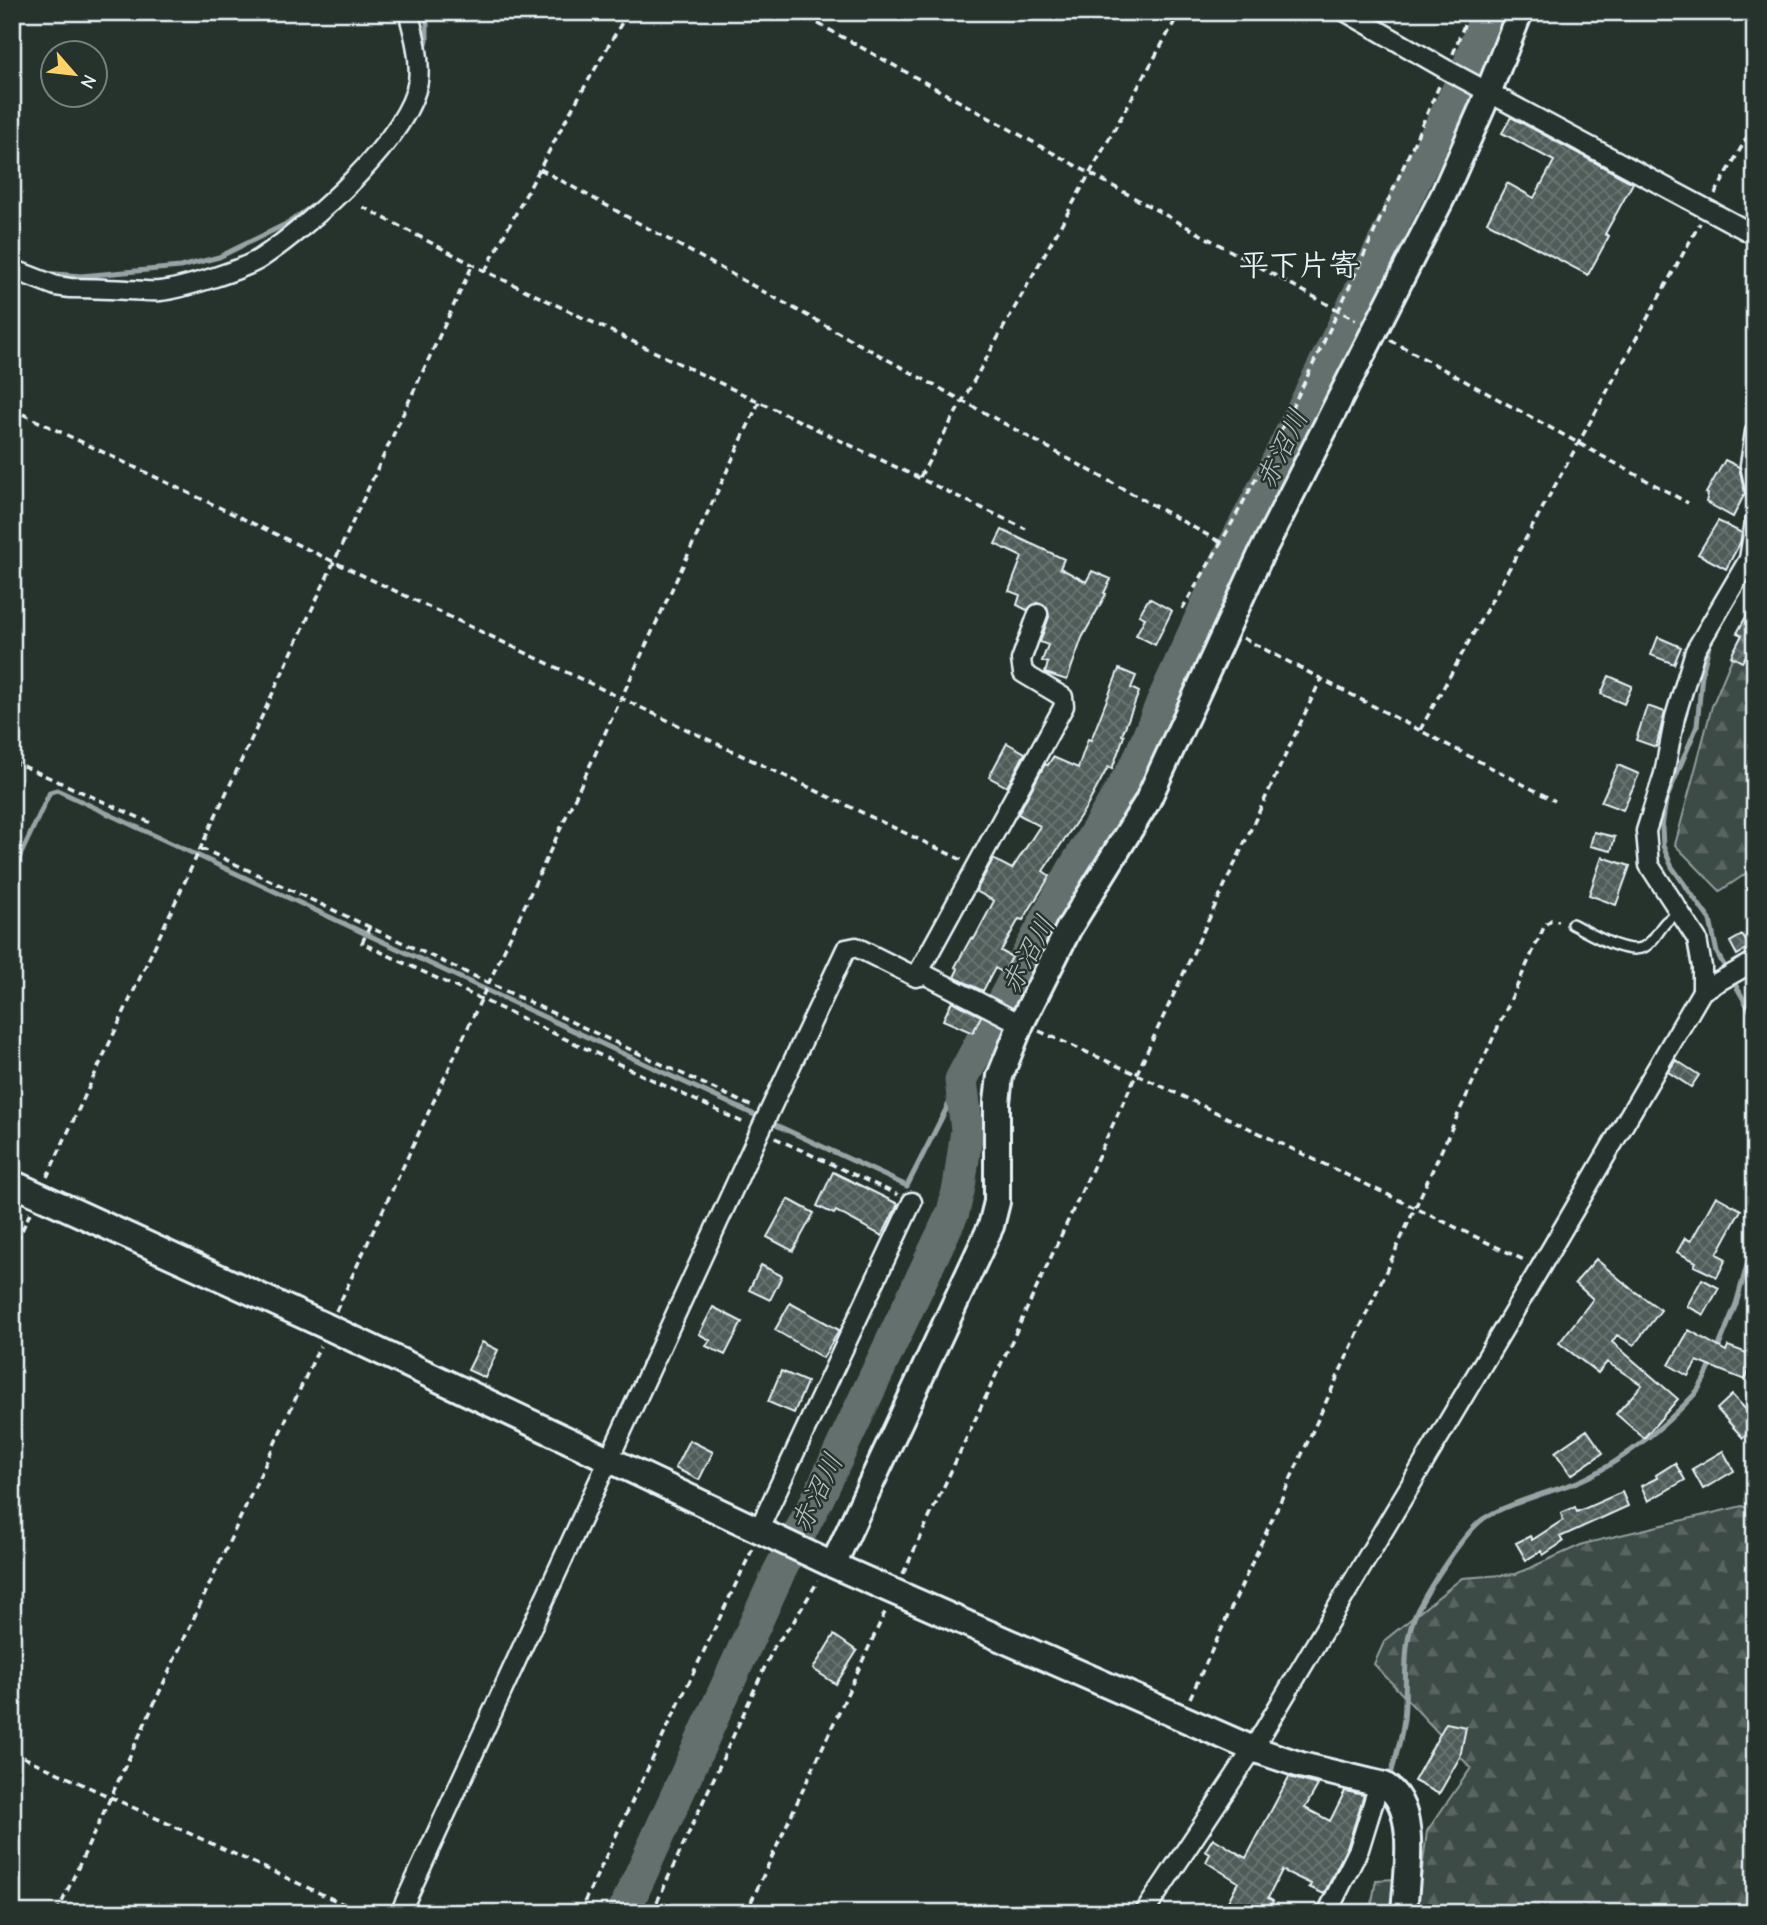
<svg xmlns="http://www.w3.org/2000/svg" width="1767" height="1925" font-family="'Comic Neue','Klee One',sans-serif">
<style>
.forest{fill:url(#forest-firs);stroke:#939ea0;stroke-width:2}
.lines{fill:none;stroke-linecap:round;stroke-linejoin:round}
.stream{stroke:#98a3a5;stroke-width:5}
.river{stroke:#636f6d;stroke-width:33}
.building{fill:url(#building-cross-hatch);stroke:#e8f1f8;stroke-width:2}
.lane-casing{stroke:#e8f1f8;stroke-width:14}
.street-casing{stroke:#e8f1f8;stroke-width:23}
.secondary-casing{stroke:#e8f1f8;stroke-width:30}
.path{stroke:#e8f1f8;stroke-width:3.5;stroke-dasharray:7 5;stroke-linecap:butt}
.lane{stroke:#26332d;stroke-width:9}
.street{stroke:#26332d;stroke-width:18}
.secondary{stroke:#26332d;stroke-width:24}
.labels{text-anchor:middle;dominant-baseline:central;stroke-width:5;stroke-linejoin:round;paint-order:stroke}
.water-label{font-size:28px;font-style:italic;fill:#b3bdc0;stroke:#26332d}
.quarter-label{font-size:30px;font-weight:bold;fill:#e8f1f8;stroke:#26332d}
</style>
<defs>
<pattern id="forest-firs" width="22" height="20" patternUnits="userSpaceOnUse" patternTransform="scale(1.75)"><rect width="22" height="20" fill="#3e4b47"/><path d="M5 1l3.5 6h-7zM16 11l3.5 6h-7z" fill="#5a6562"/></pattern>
<pattern id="building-cross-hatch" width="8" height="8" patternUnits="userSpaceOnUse" patternTransform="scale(1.75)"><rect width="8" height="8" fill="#505c59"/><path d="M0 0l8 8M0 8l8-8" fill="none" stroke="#697472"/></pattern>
</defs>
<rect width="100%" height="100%" fill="#26332d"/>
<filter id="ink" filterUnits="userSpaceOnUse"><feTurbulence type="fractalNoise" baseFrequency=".0143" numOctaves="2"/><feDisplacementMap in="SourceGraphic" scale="14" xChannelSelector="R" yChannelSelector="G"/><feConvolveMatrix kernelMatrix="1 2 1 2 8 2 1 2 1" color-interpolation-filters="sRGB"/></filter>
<g filter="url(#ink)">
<path class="forest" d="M1755,603V863L1744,875L1720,891L1675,845L1712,706Z
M1742,1506L1755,1512V1913H1370L1376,1880L1421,1878L1427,1831L1471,1768L1374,1664L1385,1640L1462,1578L1516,1574L1583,1544Z"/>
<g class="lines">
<path class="stream" d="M424,51L427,40V12
M43,273L81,276L180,267L219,257L288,223L318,202L350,171
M1746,580L1755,569
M1710,642L1702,674L1697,726L1666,800L1662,827L1663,846L1672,867L1710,920L1717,953L1755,1019
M12,873L50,792L57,790L907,1186L961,1080
M1717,1351L1736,1304L1755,1237
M1389,1781C1395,1761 1401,1740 1404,1719C1408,1682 1400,1644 1418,1609C1431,1585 1462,1535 1483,1519C1505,1504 1551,1492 1577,1482C1616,1466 1663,1428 1692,1397C1701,1388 1708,1372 1713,1360
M1371,1838L1386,1794"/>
<path class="river" d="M623,1913L779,1572L817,1500L953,1212L959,1187L967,1130L961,1080L1072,872L1138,762L1163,701L1233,548L1272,473L1467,72L1487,12"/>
</g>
<path class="building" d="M1511,117L1633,183L1605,234L1609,236L1588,275L1487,222L1507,183L1534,198L1554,161L1502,133Z
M1725,460L1739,467L1745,493L1733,517L1706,502L1708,494L1706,493Z
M1718,521L1742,533L1740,543L1726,569L1698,554Z
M1002,530L1064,559L1060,568L1086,582L1092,571L1111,579L1104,593L1106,594L1082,638L1067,680L1045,673L1048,663L1042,661L1048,645L1040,642L1049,617L1047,607L1037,603L1027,610L1017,605L1020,595L1009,591L1022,557L995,544Z
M1149,598L1172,611L1155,645L1136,635L1145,618L1139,615Z
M1755,600V642L1742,662L1731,656L1742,635L1737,633Z
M1658,637L1681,647L1674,664L1651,655Z
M1119,669L1136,676L1131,688L1139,692L1122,735L1124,736L1112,769L1108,767L1087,806L1043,871L1050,876L1023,920L1019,919L1001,951L1012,957L1004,973L995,968L983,991L954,977L958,969L955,967L971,938L974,939L994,901L976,891L993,859L1012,869L1040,826L1018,814L1045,764L1048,765L1053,757L1078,768L1088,739L1091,740Z
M1609,676L1632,686L1624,704L1601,694Z
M1647,706L1665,712L1656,747L1636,740Z
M1007,743L1025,753L1007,787L989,777Z
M1618,765L1639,774L1623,810L1601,802Z
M1594,832L1615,837L1611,851L1590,846Z
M1602,857L1630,866L1616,905L1589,895Z
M1742,935L1750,947L1737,955L1730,942Z
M952,1001L981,1016L973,1033L943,1020Z
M1676,1060L1699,1075L1691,1087L1668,1072Z
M833,1172L898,1204L882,1236L836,1211L834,1214L817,1206Z
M1716,1196L1741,1210L1717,1254L1726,1259L1717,1277L1694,1266L1696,1262L1677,1252L1685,1238L1691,1241Z
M788,1199L814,1213L793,1251L767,1237Z
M1596,1259L1630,1288L1661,1310L1634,1345L1617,1335L1612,1342L1678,1399L1644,1438L1616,1414L1642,1385L1607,1362L1598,1373L1559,1343L1593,1299L1575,1283Z
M761,1265L782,1276L770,1300L749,1290Z
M1702,1279L1719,1288L1704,1315L1687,1306Z
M790,1303L839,1330L823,1358L775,1330Z
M713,1307L742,1322L725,1355L706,1346L710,1340L699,1334Z
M1689,1330L1726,1351L1728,1346L1755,1356L1745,1380L1697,1361L1688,1376L1669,1365Z
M482,1342L498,1350L485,1378L468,1370Z
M781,1371L807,1382L794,1413L768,1402Z
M1732,1395L1755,1419V1427L1743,1438L1717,1409Z
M1587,1430L1603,1453L1571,1475L1555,1452Z
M689,1440L713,1452L699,1480L675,1468Z
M1723,1451L1734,1471L1703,1489L1692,1469Z
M1675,1463L1685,1480L1648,1501L1641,1486L1657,1478L1656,1475Z
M1622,1492L1628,1506L1560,1537L1563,1542L1543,1555L1541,1551L1526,1560L1516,1543L1530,1536L1532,1540L1563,1520L1561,1513L1575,1507L1577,1512Z
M834,1635L857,1651L836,1684L813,1669Z
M1446,1723L1466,1727L1460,1757L1439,1794L1414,1781Z
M1289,1777L1318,1785L1305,1808L1330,1821L1345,1791L1364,1795L1348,1845L1324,1894L1309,1887L1311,1884L1282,1870L1268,1898L1273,1901L1266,1913H1222L1238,1882L1206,1862L1210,1854L1205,1851L1213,1838L1246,1858Z"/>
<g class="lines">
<g class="lane-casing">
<path id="lane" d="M1572,924C1588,932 1626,956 1644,947C1654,942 1658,930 1666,922C1670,918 1675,915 1679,912"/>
</g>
<g class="street-casing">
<path id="street" d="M1346,12L1447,70L1755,235
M12,269L56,286L70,288C89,288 109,289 128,290C139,290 150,292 160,291C181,289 245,269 261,258C309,226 409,138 418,81C421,59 414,33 408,12
M1755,432L1750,465L1755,488
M916,977L1064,706L1063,697L1023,673L1021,660L1038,614
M1702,991V967L1697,939L1649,865L1646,831L1664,774L1675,717L1695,651L1749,559L1755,522
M759,1529L912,1202
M400,1913L760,1131L846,949L856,947L916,977L926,975L1021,1024
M1144,1913L1253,1749L1540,1268L1702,991L1755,961
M1327,1913L1359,1849L1379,1784"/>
</g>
<g class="secondary-casing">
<path id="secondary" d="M12,1183L328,1327L833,1565L1253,1749L1301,1765L1384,1785C1420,1805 1406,1877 1404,1913
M833,1565L991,1226L997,1202V1102L1000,1076L1021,1024L1069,928L1147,802L1261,554L1443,196L1482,108L1520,12"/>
</g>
<path class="path" d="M797,12L1356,320
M1453,54L1469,12
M540,169L1222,543
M1715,194L1755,123
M363,207L485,271L1026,529
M485,271L569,114L628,12
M1390,340L1688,503
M12,409L962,860
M920,477L1180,12
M1182,609C1284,442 1361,262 1440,84
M1243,638L1555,801
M1420,730L1700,223
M12,761L151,823
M201,848L753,1107
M370,926L362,943L746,1124
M1039,1031L1136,1074L1526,1261
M775,1138L898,1195
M47,1177L473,264
M12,1252L30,1213
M336,1311L760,400
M903,1574L1321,679
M1190,1698L1545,925L1551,920L1559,921
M12,1752L363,1913
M57,1913L320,1346
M579,1913L753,1548
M652,1913L774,1647L794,1621L818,1581
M746,1913L886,1610"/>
<use href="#lane" class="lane"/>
<use href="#street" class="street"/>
<use href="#secondary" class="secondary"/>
</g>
</g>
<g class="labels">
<g class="water-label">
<text transform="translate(1282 449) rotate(-64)">赤沼川</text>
<text transform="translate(1028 955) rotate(-62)">赤沼川</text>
<text transform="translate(817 1493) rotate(-64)">赤沼川</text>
</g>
<g class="quarter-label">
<text x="1299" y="265">平下片寄</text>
</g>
</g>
<rect width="1767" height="1925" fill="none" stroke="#26332d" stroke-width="42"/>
<rect x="21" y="21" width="1725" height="1883" fill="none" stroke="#e8f1f8" stroke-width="2.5" filter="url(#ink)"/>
<g transform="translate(74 74) rotate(118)"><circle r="33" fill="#26332d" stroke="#747f7e" stroke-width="2"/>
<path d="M0-5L12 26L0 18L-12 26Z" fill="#ffd166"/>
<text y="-10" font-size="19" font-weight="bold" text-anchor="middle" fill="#e8f1f8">N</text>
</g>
</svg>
